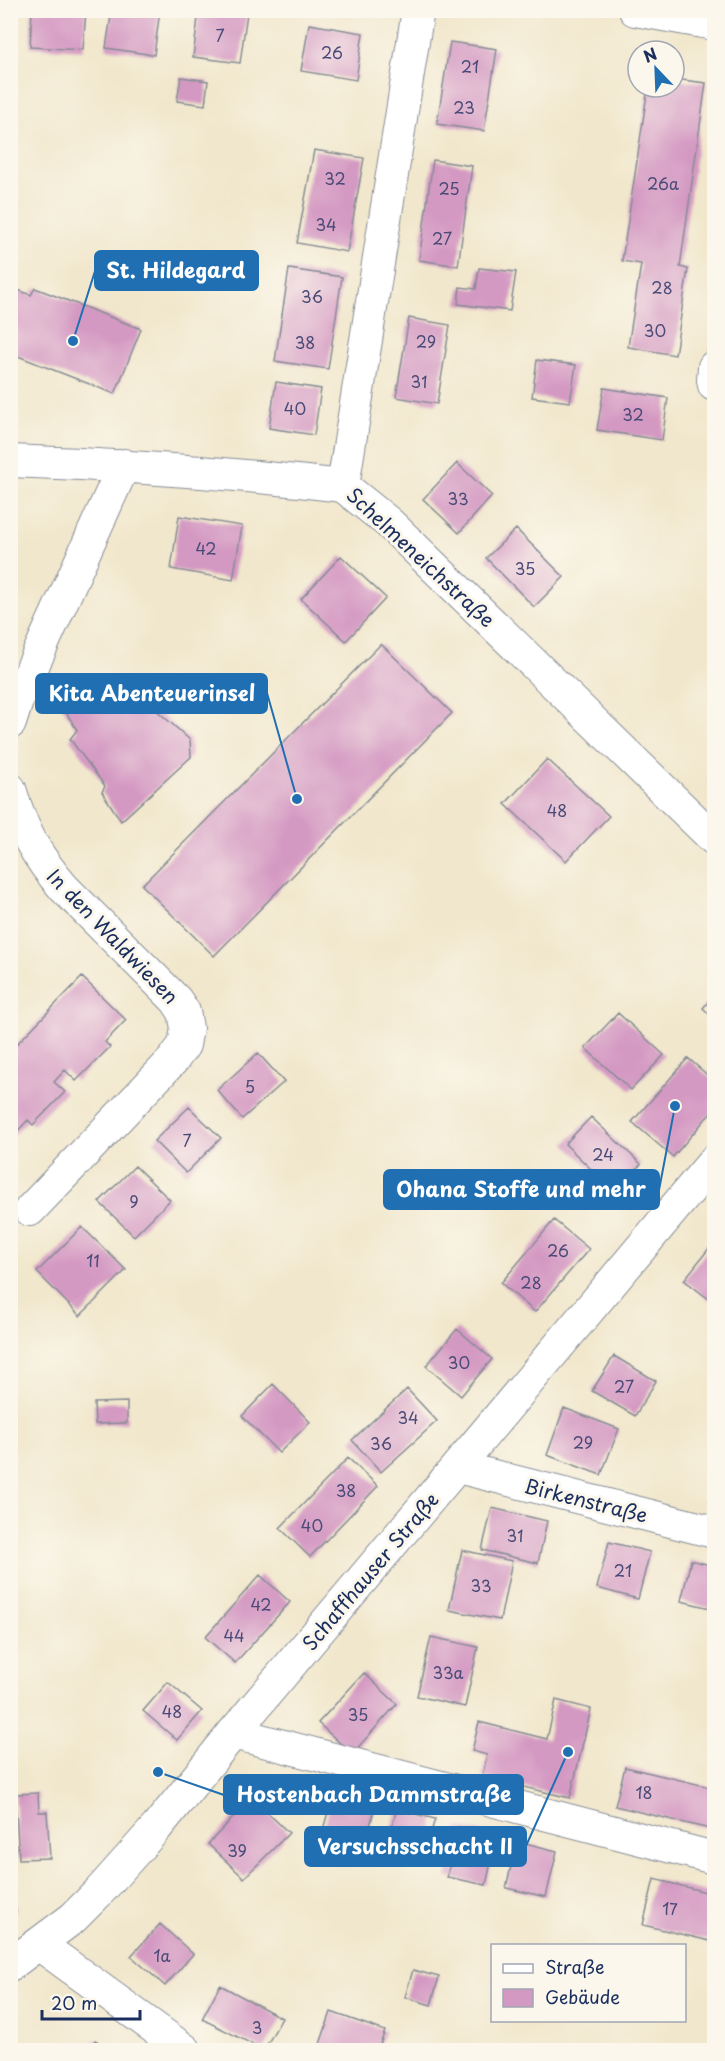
<svg xmlns="http://www.w3.org/2000/svg" width="725" height="2061" font-family="'Playpen Sans',sans-serif">
<style>
.building{fill:#d499c2}
.lines{fill:none;stroke-linecap:round;stroke-linejoin:round}
.minor-casing{stroke:#868b95;stroke-width:34}
.minor{stroke:#fff;stroke-width:32}
.labels{text-anchor:middle;dominant-baseline:central;stroke-width:6;stroke-linejoin:round;paint-order:stroke}
.number-label{font-size:16px;fill:#494a77}
.street-label{font-size:20px;fill:#1b2f5e;stroke:#fbf7ec}
.leader{fill:none;stroke:#1f6fb2;stroke-width:2}
.callout-dot{fill:#1f6fb2;stroke:#fbf7ec;stroke-width:2}
.callout{fill:#1f6fb2;stroke:#1f6fb2;stroke-width:2}
.callout-label{font-size:21px;text-anchor:middle;font-weight:bold;fill:#fff}
</style>
<rect width="100%" height="100%" fill="#fbf7ec"/>
<filter id="ink" filterUnits="userSpaceOnUse"><feTurbulence type="fractalNoise" baseFrequency=".0167" numOctaves="2"/><feDisplacementMap in="SourceGraphic" scale="12" xChannelSelector="R" yChannelSelector="G"/><feConvolveMatrix kernelMatrix="1 2 1 2 8 2 1 2 1" color-interpolation-filters="sRGB"/></filter>
<filter id="wash" filterUnits="userSpaceOnUse"><feTurbulence type="fractalNoise" baseFrequency=".008" numOctaves="4" result="noise"/><feDisplacementMap in="SourceGraphic" scale="24" xChannelSelector="R" yChannelSelector="G"/><feGaussianBlur stdDeviation="1.35" result="paint"/><feColorMatrix in="noise" values="0 0 0 0 0 0 0 0 0 0 0 0 0 0 0 0 0 1.4 0 .05"/><feComposite in="paint" operator="in"/></filter>
<g filter="url(#wash)">
<rect width="100%" height="100%" fill="#f1e7cc"/>
<g id="blocks">
<path class="building" d="M32,10H86L83,50L30,47Z
M112,10H160L154,55L106,48Z
M199,10L247,13L240,63L193,57Z
M309,24L363,33L356,80L301,71Z
M450,42L497,49L484,131L437,124Z
M181,77L208,81L205,105L177,101Z
M674,79L706,83L680,267L688,269L675,355L628,347L641,264L622,261L648,87H674Z
M314,150L364,158L347,252L297,243Z
M433,160L472,166L458,266L419,260Z
M479,268L516,272L510,311L458,304L460,287L476,289Z
M289,269L342,277L328,369L275,361Z
M10,287L31,295L35,288L141,329L115,394L10,353Z
M409,318L450,325L437,404L396,397Z
M537,360L576,365L570,402L532,397Z
M276,382L321,389L314,435L269,428Z
M604,388L668,398L662,440L597,430Z
M457,463L492,496L459,533L423,499Z
M179,516L242,526L233,580L171,569Z
M516,529L564,577L534,607L486,558Z
M341,556L386,598L346,641L301,599Z
M381,644L452,713L214,956L142,885Z
M91,681L103,696L125,682L190,740L191,757L121,821L102,792L105,786L70,739L77,730L60,703Z
M547,759L609,816L566,861L505,804Z
M714,772V789L708,782Z
M82,977L126,1020L105,1042L110,1047L76,1081L65,1070L54,1082L65,1092L33,1125L28,1120L10,1139V1051Z
M714,995V1019L703,1008Z
M618,1013L664,1055L631,1090L585,1048Z
M258,1053L284,1082L242,1119L217,1090Z
M688,1058L714,1081V1109L673,1157L632,1122Z
M189,1107L221,1138L186,1173L154,1141Z
M591,1117L641,1164L615,1192L565,1144Z
M135,1166L170,1200L134,1236L99,1202Z
M554,1220L589,1249L535,1312L501,1283Z
M82,1227L126,1270L80,1316L37,1272Z
M714,1242V1303L684,1280Z
M457,1329L492,1359L461,1396L426,1366Z
M614,1356L656,1381L635,1416L592,1391Z
M273,1384L310,1422L279,1453L242,1416Z
M407,1389L437,1421L381,1472L352,1440Z
M127,1402V1423L95,1424L94,1403Z
M564,1408L619,1429L601,1475L547,1455Z
M348,1458L378,1486L310,1557L280,1528Z
M714,1484V1504L709,1503Z
M492,1508L547,1521L538,1563L482,1550Z
M609,1542L650,1552L638,1599L597,1588Z
M462,1550L512,1561L500,1620L449,1610Z
M691,1560L714,1566V1609L681,1601Z
M260,1575L290,1602L235,1663L205,1637Z
M431,1637L478,1647L465,1707L417,1696Z
M364,1673L397,1704L352,1754L318,1723Z
M168,1682L202,1711L177,1740L143,1711Z
M556,1700L591,1709L570,1798L482,1777L487,1755L472,1751L479,1722L547,1739Z
M625,1767L714,1788V1830L615,1806Z
M38,1793L39,1812H47L50,1858L19,1859L15,1794Z
M333,1795L375,1807L363,1852L320,1840Z
M252,1798L289,1833L244,1878L208,1844Z
M397,1809L435,1819L422,1862L385,1851Z
M458,1827L497,1835L486,1885L447,1877Z
M517,1841L557,1851L546,1897L506,1888Z
M654,1879L714,1894V1942L643,1925Z
M10,1886L16,1911L10,1912Z
M160,1924L193,1954L165,1986L131,1956Z
M413,1970L439,1977L431,2005L405,1997Z
M220,1985L282,2018L264,2050L202,2019Z
M331,2012L385,2031L378,2050H318Z
M95,2040L112,2050H88Z"/>
</g>
</g>
<g filter="url(#ink)">
<use href="#blocks" fill-opacity="0" stroke="#868b95" stroke-width="1.5"/>
<g class="lines">
<g class="minor-casing">
<path id="minor" d="M635,10L714,24
M714,367L713,380L714,385
M10,461C122,465 232,473 343,486
M343,486L389,523L714,839
M343,486L418,10
M10,723L17,701L124,465
M10,789C23,831 35,855 64,888L176,1000L184,1012L187,1028L184,1045L173,1060L30,1210
M458,1467L714,1532
M233,1733L714,1858
M40,1945L185,2050
M10,1965L73,1918L98,1893L157,1827L233,1733L714,1161"/>
</g>
<use href="#minor" class="minor"/>
</g>
</g>
<g class="labels">
<g class="number-label">
<text x="220" y="35">7</text>
<text x="332" y="52">26</text>
<text x="470" y="66">21</text>
<text x="464" y="107">23</text>
<text x="335" y="178">32</text>
<text x="663" y="183">26a</text>
<text x="449" y="188">25</text>
<text x="326" y="224">34</text>
<text x="442" y="238">27</text>
<text x="662" y="287">28</text>
<text x="312" y="296">36</text>
<text x="655" y="330">30</text>
<text x="426" y="341">29</text>
<text x="305" y="342">38</text>
<text x="419" y="381">31</text>
<text x="295" y="408">40</text>
<text x="633" y="414">32</text>
<text x="458" y="498">33</text>
<text x="206" y="548">42</text>
<text x="525" y="568">35</text>
<text x="557" y="810">48</text>
<text x="250" y="1086">5</text>
<text x="187" y="1140">7</text>
<text x="603" y="1154">24</text>
<text x="134" y="1201">9</text>
<text x="558" y="1250">26</text>
<text x="93" y="1260">11</text>
<text x="531" y="1282">28</text>
<text x="459" y="1362">30</text>
<text x="624" y="1386">27</text>
<text x="408" y="1417">34</text>
<text x="583" y="1442">29</text>
<text x="381" y="1443">36</text>
<text x="346" y="1490">38</text>
<text x="312" y="1525">40</text>
<text x="515" y="1535">31</text>
<text x="623" y="1570">21</text>
<text x="481" y="1585">33</text>
<text x="261" y="1604">42</text>
<text x="234" y="1635">44</text>
<text x="448" y="1672">33a</text>
<text x="172" y="1711">48</text>
<text x="358" y="1714">35</text>
<text x="644" y="1792">18</text>
<text x="237" y="1850">39</text>
<text x="670" y="1908">17</text>
<text x="162" y="1955">1a</text>
<text x="257" y="2027">3</text>
</g>
<g class="street-label">
<text transform="translate(421 557) rotate(43)">Schelmeneichstraße</text>
<text transform="translate(113 936) rotate(46)">In den Waldwiesen</text>
<text transform="translate(586 1500) rotate(14)">Birkenstraße</text>
<text transform="translate(370 1571) rotate(-50)">Schaffhauser Straße</text>
</g>
</g>
<path class="leader" d="M73 341L95 271M297 799L267 693M675 1106L659 1190M158 1772L224 1795M568 1752L526 1846"/>
<g class="callout-dot">
<circle cx="73" cy="341" r="6"/>
<circle cx="297" cy="799" r="6"/>
<circle cx="675" cy="1106" r="6"/>
<circle cx="158" cy="1772" r="6"/>
<circle cx="568" cy="1752" r="6"/>
</g>
<g class="callout">
<rect x="95" y="251" width="163" height="39" rx="6"/>
<rect x="36" y="674" width="231" height="39" rx="6"/>
<rect x="384" y="1170" width="275" height="39" rx="6"/>
<rect x="224" y="1775" width="299" height="39" rx="6"/>
<rect x="305" y="1827" width="221" height="39" rx="6"/>
</g>
<g class="callout-label">
<text x="176" y="278">St. Hildegard</text>
<text x="152" y="701">Kita Abenteuerinsel</text>
<text x="521" y="1197">Ohana Stoffe und mehr</text>
<text x="374" y="1802">Hostenbach Dammstraße</text>
<text x="415" y="1854">Versuchsschacht II</text>
</g>
<rect width="725" height="2061" fill="none" stroke="#fbf7ec" stroke-width="36"/>
<rect x="491" y="1944" width="195" height="78" fill="#fbf7ec" stroke="#a1a7b3" stroke-width="1.5"/>
<rect x="503" y="1964" width="30" height="9" fill="#ffffff" stroke="#a1a7b3" stroke-width="1.5"/>
<text x="545" y="1974" font-size="18" fill="#1b2f5e">Straße</text>
<rect x="503" y="1989" width="30" height="18" fill="#d499c2" stroke="#a1a7b3" stroke-width="1.5"/>
<text x="545" y="2004" font-size="18" fill="#1b2f5e">Gebäude</text>
<g transform="translate(656 69) rotate(337)"><circle r="28" fill="#fbf7ec" stroke="#a1a7b3" stroke-width="1.5"/>
<path d="M0-4.5L10 22L0 15L-10 22Z" fill="#1f6fb2"/>
<text y="-9" font-size="16" font-weight="bold" text-anchor="middle" fill="#1b2f5e">N</text>
</g>
<path d="M42 2010v9h98v-9" fill="none" stroke="#1b2f5e" stroke-width="3"/>
<text x="51" y="2010" font-size="18" fill="#1b2f5e" stroke="#fbf7ec" stroke-width="4.5" paint-order="stroke">20 m</text>
</svg>
